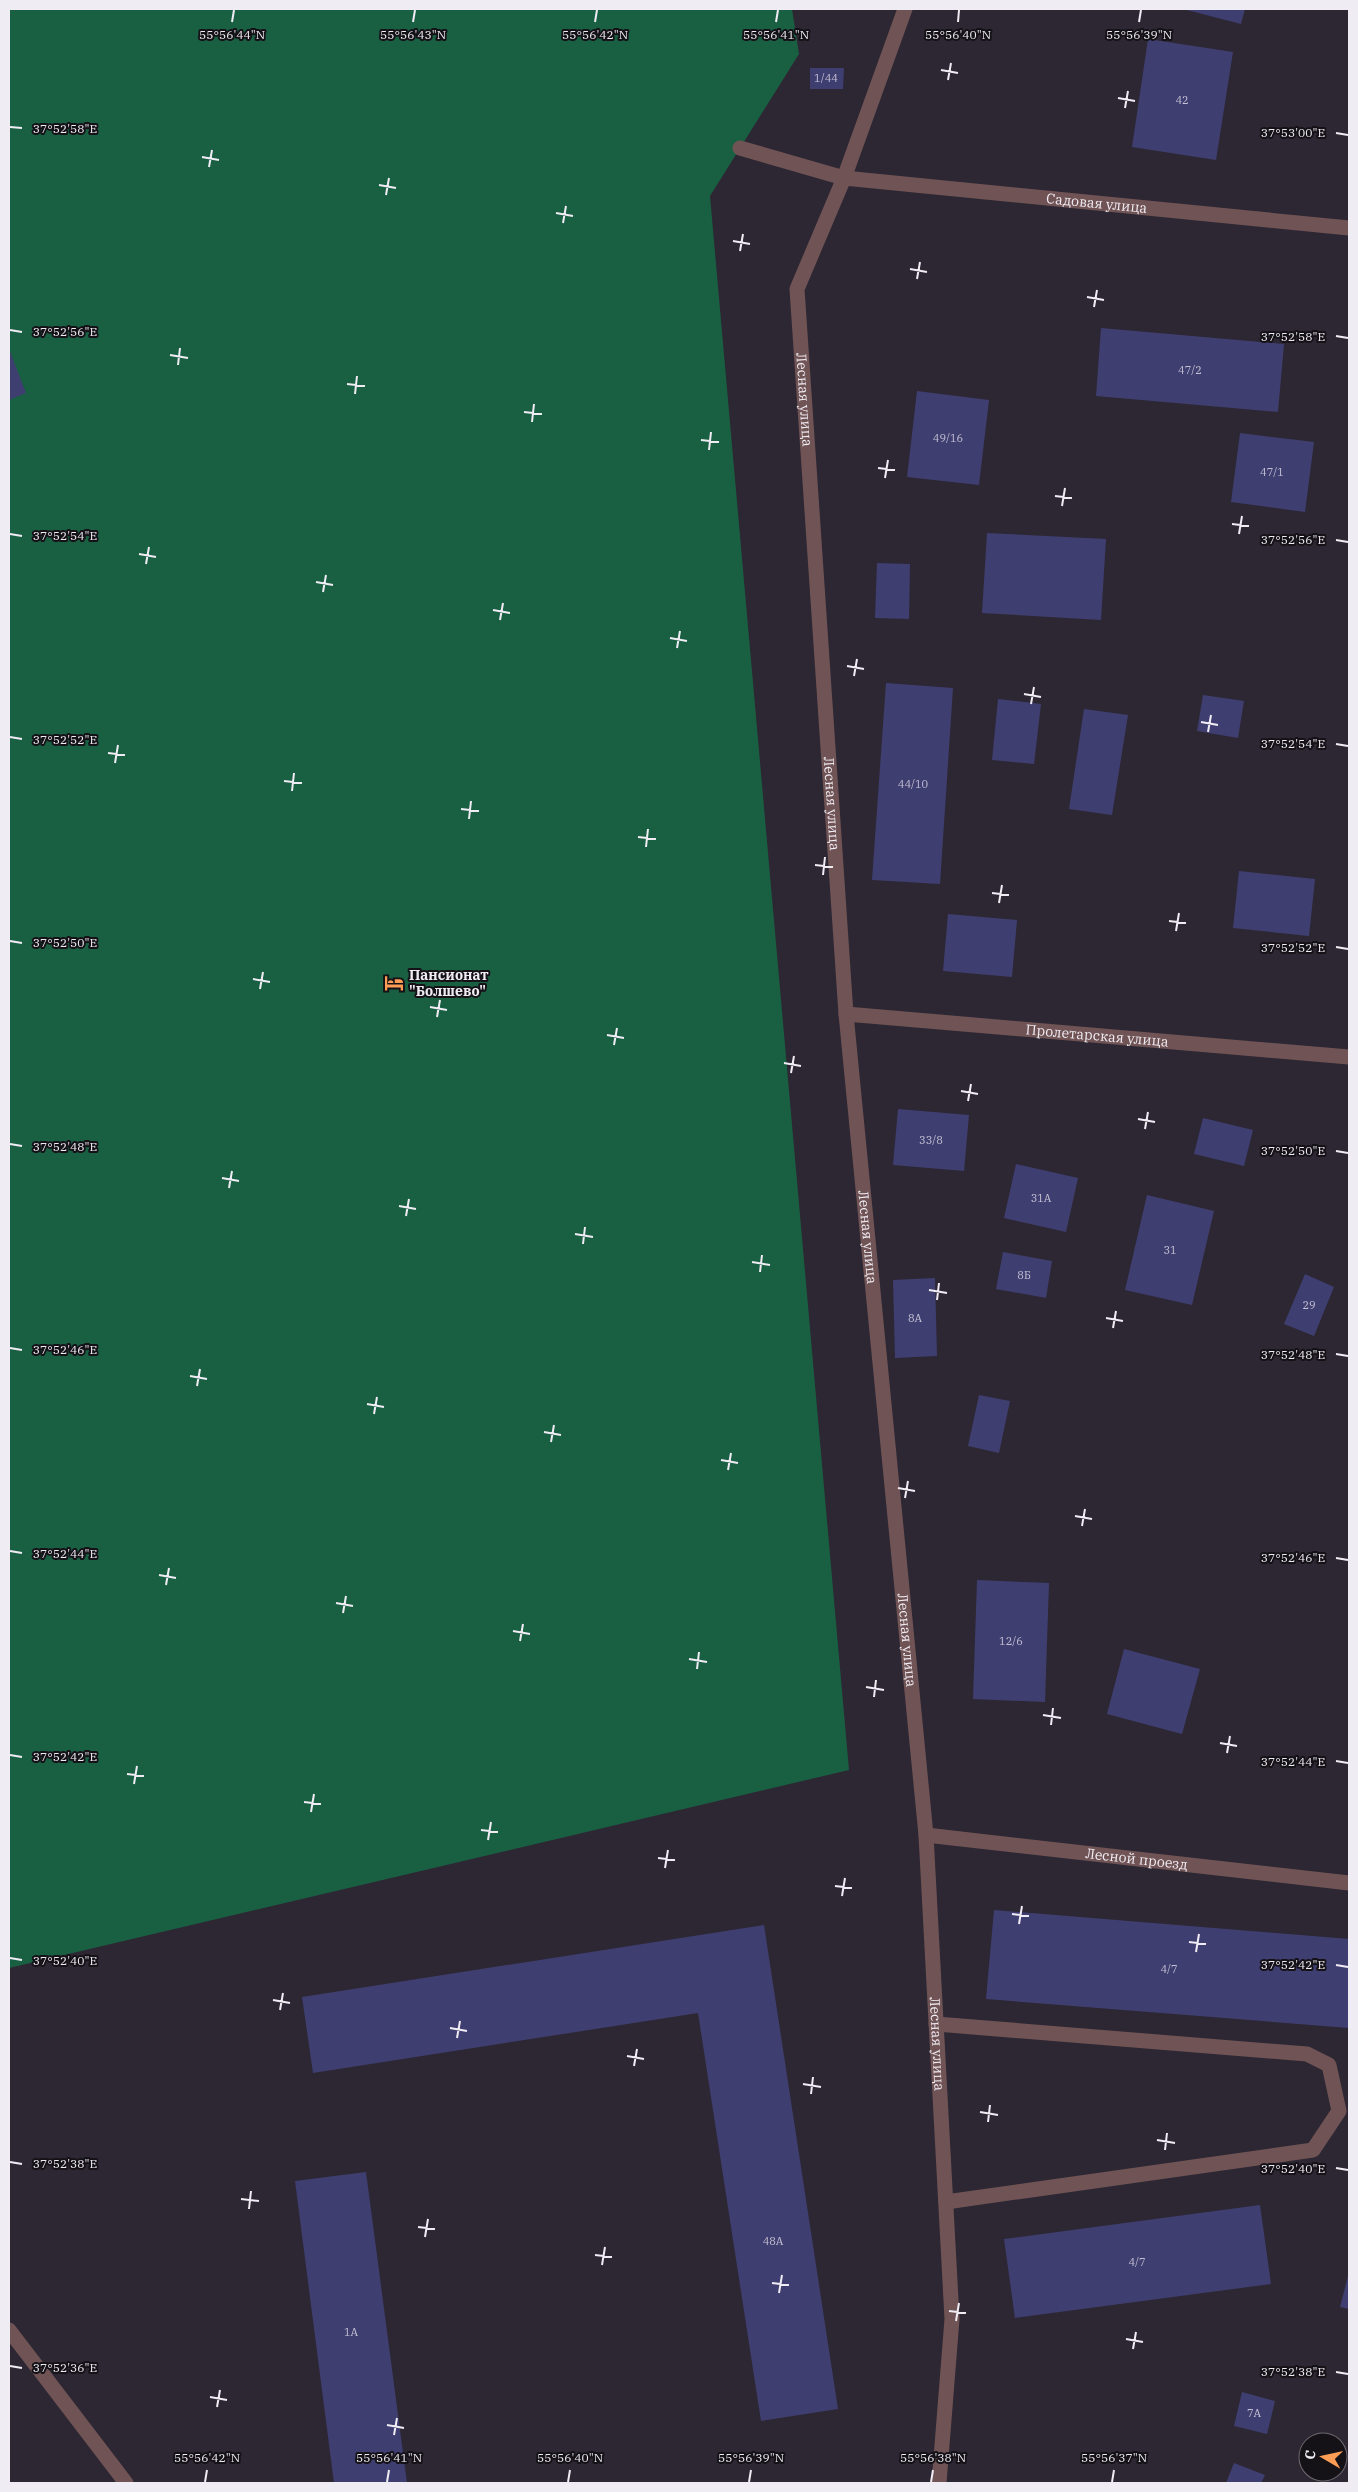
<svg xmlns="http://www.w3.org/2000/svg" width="1358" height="2492" font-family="'IBM Plex Serif',serif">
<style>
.forest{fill:#196043}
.building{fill:#3f3e71}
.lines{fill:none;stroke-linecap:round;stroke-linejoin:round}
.service{stroke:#705455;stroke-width:15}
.minor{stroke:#705455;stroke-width:15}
.ticks{fill:none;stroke:#f0ecf4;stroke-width:2}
.labels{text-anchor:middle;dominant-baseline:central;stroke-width:4;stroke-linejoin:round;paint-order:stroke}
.number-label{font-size:11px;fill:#c4c0d3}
.street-label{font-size:14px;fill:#f0ecf4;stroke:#141117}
.poi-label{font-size:14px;font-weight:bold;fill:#f0ecf4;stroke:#141117;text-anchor:start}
.ticks-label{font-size:12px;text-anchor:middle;fill:#f0ecf4;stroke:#141117;stroke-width:4;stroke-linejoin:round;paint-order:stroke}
</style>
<rect width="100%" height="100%" fill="#2d2733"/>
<path class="forest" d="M9,9H792L799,54L710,196L849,1770L9,1968Z"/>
<path class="building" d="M1183,9H1245L1241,24Z
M1148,39L1233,52L1216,160L1132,147Z
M810,68H844L843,89H810Z
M1101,328L1284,344L1278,412L1096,396Z
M9,349L26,393L9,400Z
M917,391L989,400L979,485L907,477Z
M1240,433L1314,442L1305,512L1231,502Z
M987,533L1106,539L1101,620L982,613Z
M877,563L910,564L909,619L875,618Z
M886,683L953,688L940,884L872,880Z
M1203,695L1244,701L1238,738L1197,731Z
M998,699L1041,704L1034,764L992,760Z
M1084,709L1128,715L1112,815L1069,809Z
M1239,871L1315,879L1309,936L1233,928Z
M948,914L1017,920L1012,977L943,971Z
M898,1109L969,1115L964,1171L893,1165Z
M1203,1118L1253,1130L1244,1166L1194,1154Z
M1016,1164L1078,1178L1066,1232L1004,1218Z
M1147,1195L1214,1211L1192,1305L1125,1290Z
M1003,1252L1052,1261L1046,1298L996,1289Z
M1305,1274L1334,1287L1314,1336L1284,1324Z
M935,1278L937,1356L895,1358L893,1280Z
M979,1395L1010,1401L999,1453L968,1446Z
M977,1580L1049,1583L1045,1702L973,1699Z
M1124,1649L1200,1669L1182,1734L1107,1714Z
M994,1910L1349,1939V2028L986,1999Z
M764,1925L838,2409L761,2421L698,2013L313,2073L302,1997Z
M366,2172L407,2483H334L295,2181Z
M1260,2205L1271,2284L1015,2318L1004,2239Z
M1349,2272V2309L1340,2307Z
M1242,2392L1275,2401L1267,2434L1234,2426Z
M1234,2463L1265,2475L1261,2483H1226Z"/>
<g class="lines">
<path class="service" d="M740,148L844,178
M936,2024L1307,2054L1329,2065L1339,2111L1313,2150L946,2202"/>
<g class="minor">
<path id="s1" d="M905,9L844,178L797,289L846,1014L926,1835L952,2319L939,2483"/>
<path id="s2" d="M844,178L1349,228"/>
<path id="s3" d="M846,1014L1349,1057"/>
<path id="s4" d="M926,1835L1349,1883"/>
<path d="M9,2330L126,2483"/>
</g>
</g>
<path class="ticks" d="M232,22L234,10M413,22L415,10M595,22L597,10M776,22L778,10M958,22L959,10M1139,22L1141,10M941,70L958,73M948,80L951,63M1118,98L1135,101M1125,108L1128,91M10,127L22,128M1336,133L1348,135M202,157L219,160M209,167L212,150M379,185L396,188M386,195L389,178M556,213L573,216M563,223L566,206M733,241L750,244M740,251L743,234M910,269L927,272M917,279L920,262M1087,297L1104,300M1094,307L1097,290M10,330L22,332M1336,336L1348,338M170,355L188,358M178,365L180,348M347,384L365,386M355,394L357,376M524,412L542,414M532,422L534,404M701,440L719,442M709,450L711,432M878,468L895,470M885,478L888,460M1055,496L1072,498M1062,506L1065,488M1232,524L1249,526M10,534L22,536M1239,534L1242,516M1336,540L1348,542M139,554L156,557M146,564L149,547M316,582L333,585M323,592L326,575M493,610L510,613M500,620L503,603M670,638L687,641M677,648L680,631M847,666L864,669M854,676L857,659M1024,694L1041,697M1031,704L1034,687M1201,722L1218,725M1208,732L1211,715M10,737L22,739M1336,744L1348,746M108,753L125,755M115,763L118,745M284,781L302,783M292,791L294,773M461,809L479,811M469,819L471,801M638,837L656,839M646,847L648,829M815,865L833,867M823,875L825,857M992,893L1009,895M999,903L1002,885M1169,921L1186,923M1176,931L1179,913M10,941L22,943M1336,947L1348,949M253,979L270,982M260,989L263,972M430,1007L447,1010M437,1017L440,1000M607,1035L624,1038M614,1045L617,1028M784,1063L801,1066M791,1073L794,1056M961,1091L978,1094M968,1101L971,1084M1138,1119L1155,1122M1145,1129L1148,1112M10,1144L22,1146M1336,1151L1348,1153M222,1178L239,1181M229,1188L232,1171M399,1206L416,1209M406,1216L409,1199M575,1234L593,1237M583,1244L585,1227M752,1262L770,1265M760,1272L762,1255M929,1290L947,1293M937,1300L939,1283M1106,1318L1123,1321M1113,1328L1116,1311M10,1348L22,1350M1336,1354L1348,1356M190,1376L207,1379M197,1386L200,1369M367,1404L384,1407M374,1414L377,1397M544,1432L561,1435M551,1442L554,1425M721,1460L738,1463M728,1470L731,1453M898,1488L915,1491M905,1498L908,1481M1075,1516L1092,1519M1082,1526L1085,1509M10,1551L22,1553M1336,1558L1348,1560M159,1575L176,1578M166,1585L169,1568M336,1603L353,1606M343,1613L346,1596M513,1631L530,1634M520,1641L523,1624M689,1659L707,1662M697,1669L699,1652M866,1687L884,1690M874,1697L876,1680M1043,1715L1061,1718M1051,1725L1053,1708M1220,1743L1237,1746M1227,1753L1230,1736M10,1755L22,1757M1336,1761L1348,1763M127,1774L144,1776M134,1784L137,1766M304,1802L321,1804M311,1812L314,1794M481,1830L498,1832M488,1840L491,1822M658,1858L675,1860M665,1868L668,1850M835,1886L852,1888M842,1896L845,1878M1012,1914L1029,1916M1019,1924L1022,1906M1189,1942L1206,1944M1196,1952L1199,1934M10,1958L22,1960M1336,1965L1348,1967M273,2000L290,2003M280,2010L283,1993M450,2028L467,2031M457,2038L460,2021M627,2056L644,2059M634,2066L637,2049M803,2084L821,2087M811,2094L813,2077M980,2112L998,2115M988,2122L990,2105M1157,2140L1175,2143M1165,2150L1167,2133M10,2162L22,2164M1336,2168L1348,2170M241,2199L259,2201M249,2209L251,2191M418,2227L435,2229M425,2237L428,2219M595,2255L612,2257M602,2265L605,2247M772,2283L789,2285M779,2293L782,2275M949,2311L966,2313M956,2321L959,2303M1126,2339L1143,2342M1133,2349L1136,2332M10,2366L22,2368M1336,2372L1348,2374M210,2397L227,2400M217,2407L220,2390M387,2425L404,2428M394,2435L397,2418M205,2482L207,2470M387,2482L389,2470M568,2482L570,2470M749,2482L751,2470M931,2482L933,2470M1112,2482L1114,2470"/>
<defs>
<g id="hotel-bare" transform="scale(1.5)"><path d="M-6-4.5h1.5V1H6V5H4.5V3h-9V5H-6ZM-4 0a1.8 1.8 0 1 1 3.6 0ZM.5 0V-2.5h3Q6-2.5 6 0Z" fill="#fd9c55" stroke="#141117" stroke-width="2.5" paint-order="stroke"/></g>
</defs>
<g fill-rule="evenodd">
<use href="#hotel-bare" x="394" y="983"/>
</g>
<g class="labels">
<g class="number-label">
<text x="826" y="78">1/44</text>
<text x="1182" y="100">42</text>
<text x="1190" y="370">47/2</text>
<text x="948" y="438">49/16</text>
<text x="1272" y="472">47/1</text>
<text x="913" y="784">44/10</text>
<text x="931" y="1140">33/8</text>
<text x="1041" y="1198">31А</text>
<text x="1170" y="1250">31</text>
<text x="1024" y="1275">8Б</text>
<text x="1309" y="1305">29</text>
<text x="915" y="1318">8А</text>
<text x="1011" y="1641">12/6</text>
<text x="1169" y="1969">4/7</text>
<text x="773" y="2241">48А</text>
<text x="1137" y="2262">4/7</text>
<text x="351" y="2332">1А</text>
<text x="1254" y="2413">7А</text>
</g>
<g class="street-label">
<text stroke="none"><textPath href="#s2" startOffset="254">Садовая улица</textPath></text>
<text stroke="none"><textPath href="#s1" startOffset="411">Лесная улица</textPath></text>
<text stroke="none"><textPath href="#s1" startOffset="816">Лесная улица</textPath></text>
<text stroke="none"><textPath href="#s3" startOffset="252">Пролетарская улица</textPath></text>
<text stroke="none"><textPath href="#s1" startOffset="1251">Лесная улица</textPath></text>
<text stroke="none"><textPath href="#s1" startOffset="1656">Лесная улица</textPath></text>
<text stroke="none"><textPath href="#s4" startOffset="212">Лесной проезд</textPath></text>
<text stroke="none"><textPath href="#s1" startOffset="2061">Лесная улица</textPath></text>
</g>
<g class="poi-label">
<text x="409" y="975">Пансионат<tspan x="409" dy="16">"Болшево"</tspan></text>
</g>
</g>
<g class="ticks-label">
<text x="413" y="39">55°56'43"N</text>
<text x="595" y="39">55°56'42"N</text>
<text x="776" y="39">55°56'41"N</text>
<text x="958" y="39">55°56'40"N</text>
<text x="1139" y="39">55°56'39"N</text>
<text x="232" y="39">55°56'44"N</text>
<text x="65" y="133">37°52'58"E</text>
<text x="1293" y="137">37°53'00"E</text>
<text x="65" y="336">37°52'56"E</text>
<text x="1293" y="341">37°52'58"E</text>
<text x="65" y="540">37°52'54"E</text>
<text x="1293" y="544">37°52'56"E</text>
<text x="65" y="744">37°52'52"E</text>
<text x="1293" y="748">37°52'54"E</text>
<text x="65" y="947">37°52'50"E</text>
<text x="1293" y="952">37°52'52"E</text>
<text x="65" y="1151">37°52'48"E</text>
<text x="1293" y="1155">37°52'50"E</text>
<text x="65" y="1354">37°52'46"E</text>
<text x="1293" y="1359">37°52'48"E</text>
<text x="65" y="1558">37°52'44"E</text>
<text x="1293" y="1562">37°52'46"E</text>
<text x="65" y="1761">37°52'42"E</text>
<text x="1293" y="1766">37°52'44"E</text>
<text x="65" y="1965">37°52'40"E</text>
<text x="1293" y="1969">37°52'42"E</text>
<text x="65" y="2168">37°52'38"E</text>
<text x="1293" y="2173">37°52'40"E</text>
<text x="65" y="2372">37°52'36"E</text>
<text x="1293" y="2376">37°52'38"E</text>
<text x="207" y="2462">55°56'42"N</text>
<text x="389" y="2462">55°56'41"N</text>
<text x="570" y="2462">55°56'40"N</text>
<text x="751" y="2462">55°56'39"N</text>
<text x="933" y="2462">55°56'38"N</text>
<text x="1114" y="2462">55°56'37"N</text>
</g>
<rect width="1358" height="2492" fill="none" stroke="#f0ecf4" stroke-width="20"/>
<g transform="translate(1323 2457) rotate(279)"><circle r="24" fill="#141117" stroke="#6c696f"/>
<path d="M0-4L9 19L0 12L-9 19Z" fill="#fd9c55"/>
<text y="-8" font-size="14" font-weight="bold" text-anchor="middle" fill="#f0ecf4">С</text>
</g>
</svg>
